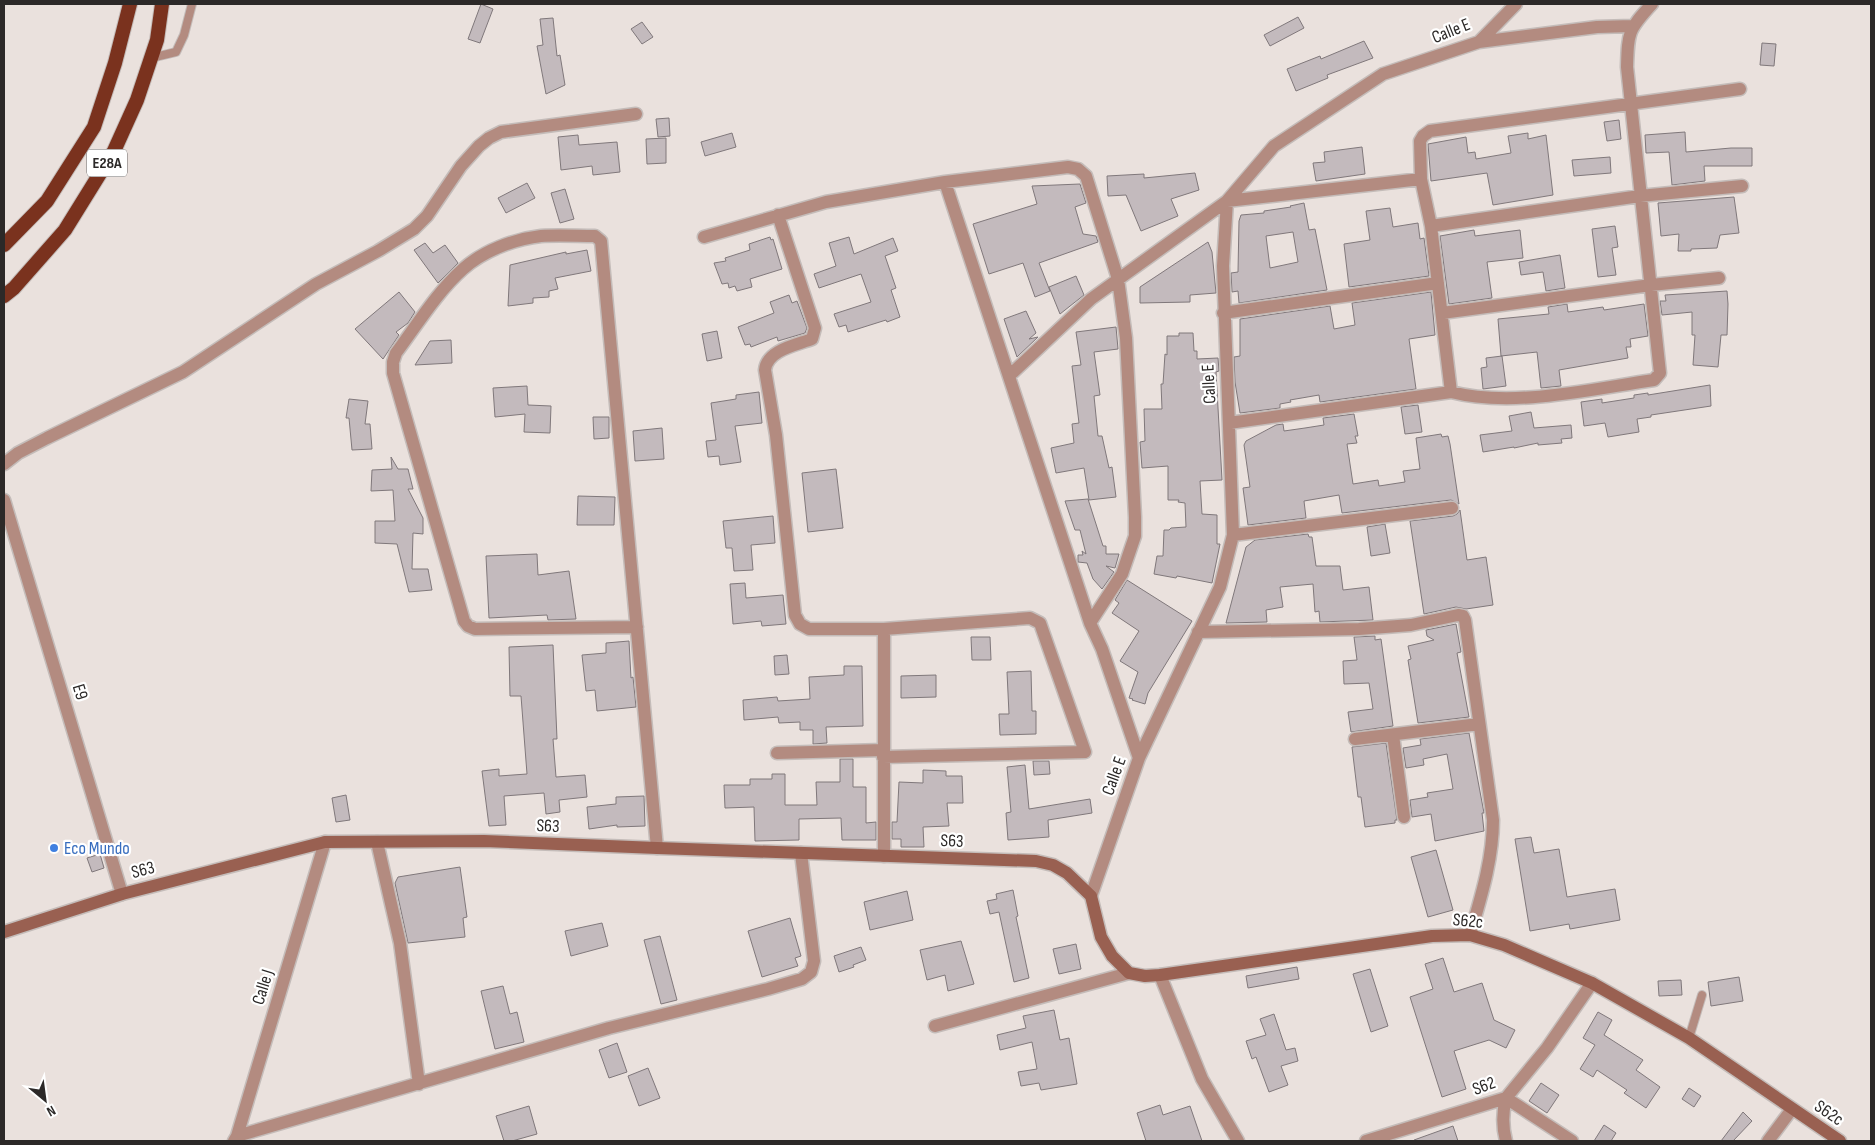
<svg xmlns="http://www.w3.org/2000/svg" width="1875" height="1145" font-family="'Sofia Sans Condensed',sans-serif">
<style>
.building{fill:#c3babd;stroke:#80787b;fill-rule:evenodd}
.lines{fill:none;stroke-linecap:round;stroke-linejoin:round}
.service-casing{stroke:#c4bcb9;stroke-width:10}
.minor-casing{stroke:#c4bcb9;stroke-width:15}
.secondary-casing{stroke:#c4bcb9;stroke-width:15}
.trunk-casing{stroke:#c4bcb9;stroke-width:16}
.service{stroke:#b38b80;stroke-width:8}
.minor{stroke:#b38b80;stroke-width:12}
.secondary{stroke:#996051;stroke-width:12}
.trunk{stroke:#7a321e;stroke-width:14}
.shop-dot{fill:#3f7fe0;stroke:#fff;stroke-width:2}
.labels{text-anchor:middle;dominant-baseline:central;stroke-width:4.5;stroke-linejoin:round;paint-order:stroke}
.shield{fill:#fff;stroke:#6b6968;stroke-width:1}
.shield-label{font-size:16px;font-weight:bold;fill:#2c2928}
.street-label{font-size:18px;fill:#2c2928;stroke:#fff}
.shop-label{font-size:18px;fill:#366cbe;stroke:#fff;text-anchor:start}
</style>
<rect width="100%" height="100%" fill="#eae1dd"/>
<path class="building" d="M481,4L493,9L480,43L468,39Z
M1298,17L1304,28L1270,46L1264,35Z
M553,18L557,56L560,55L565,85L546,94L537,46L543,45L540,19Z
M642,22L653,37L642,44L631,29Z
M1364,41L1373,58L1327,75L1328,78L1296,91L1287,69L1320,56L1321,59Z
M1762,43L1776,44L1774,66L1760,65Z
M669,118L670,136L658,137L656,119Z
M1619,120L1621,139L1607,141L1604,122Z
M1685,132L1686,152L1731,148H1752V166H1704L1705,181L1672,185L1669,152L1646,153L1645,135Z
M732,133L736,147L705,156L701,142Z
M1528,133V139L1546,135L1553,195L1493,205L1487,173L1431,181L1428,144L1466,137L1468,153L1475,152L1476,159L1511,153L1508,136Z
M578,135L579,145L617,142L620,172L593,175L592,166L561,170L558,137Z
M666,138V163L647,164L646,139Z
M1362,147L1365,174L1316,181L1313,163L1325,162L1324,152Z
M1610,157L1611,173L1574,176L1572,160Z
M1195,173L1199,190L1171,199L1178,216L1141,231L1126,195L1108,196L1107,176L1144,174V178Z
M527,183L535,198L506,213L498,198Z
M1080,184L1086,203L1075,207L1083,234L1096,236L1098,242L1039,263L1050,291L1035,297L1023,263L989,274L973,224L1037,204L1032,186Z
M565,189L574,219L560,223L551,193Z
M1734,197L1739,233L1720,235L1717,248L1691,249V251H1678L1679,234L1661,236L1658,203Z
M1304,203L1309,230L1315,229L1327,290L1239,303L1238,291L1232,292L1231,273L1238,272L1239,221L1241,215L1264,213V211L1291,207L1290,206ZM1293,232L1298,262L1270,268L1266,236Z
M1390,208L1393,227L1418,223L1420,239L1424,238L1429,276L1349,287L1344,244L1370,240L1366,211Z
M1615,226L1618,247L1612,248L1616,275L1598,277L1592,229Z
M1474,230L1475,236L1520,230L1523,258L1487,262L1492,298L1449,304L1440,236Z
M770,237L771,240L773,239L782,269L750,279L752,287L737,291L735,286L729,288L728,283L722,284L714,263L726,261L725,258L750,250L749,244Z
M849,237L854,254L893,238L898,251L885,256L896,288L891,290L900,317L887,322L886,320L848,332L846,325L839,327L834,314L871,302L861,274L819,288L814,274L836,266L829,243Z
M1208,242L1212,252L1216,293L1190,295V302L1140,303V287Z
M425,243L433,253L445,245L458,263L438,283L414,250Z
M587,250L591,271L555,278L558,289L549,291V297L533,298V303L508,306L510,265L566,252V254Z
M1560,255L1565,288L1546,291L1543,272L1521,275L1519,262Z
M1076,276L1084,295L1060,314L1049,287Z
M1727,291L1728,304L1727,335H1721L1718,367L1693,365L1695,335H1692V312L1662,315L1660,301H1666L1665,295Z
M399,292L415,312L408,323L396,332L399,335L383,359L355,329Z
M1431,292L1435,335L1409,339L1416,389L1320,402L1319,395L1290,400L1291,402L1280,404V408L1240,413L1235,382L1234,357L1240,356V319L1330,306L1334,329L1355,325L1352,303Z
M789,295L792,303L797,301L807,328L805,333L778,341L777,337L751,347L750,344L745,345L738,327L774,313L770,302Z
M1567,304L1568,312L1603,307L1604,310L1644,304L1648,336L1630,339L1631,347H1626L1628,358L1559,370L1561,386L1541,388L1537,352L1501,356L1498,319L1549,314L1548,307Z
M1026,311L1036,333L1029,339L1038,337L1017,357L1004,319Z
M1116,327L1118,349L1094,352L1100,395L1094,396L1098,436H1102L1109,468L1112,467L1116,497L1089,500L1084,468L1056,473L1051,448L1074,443L1072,424L1079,423L1072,366L1081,365L1076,332Z
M717,331L722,358L707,361L702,334Z
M1179,333H1193L1194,351H1197V359L1218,358L1219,371L1216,372L1222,480L1200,481L1202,514L1217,515V544H1220L1212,583L1177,576L1176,578L1154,574L1157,556H1163L1164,530H1169L1171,528L1186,527L1185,503L1178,502L1179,500H1168V466L1142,468L1140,442L1145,441L1144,409H1162L1161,384H1163L1165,354L1167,355V336H1179Z
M451,340L452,363L415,365L430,341Z
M1502,356L1506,386L1483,389L1481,368L1487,367L1486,358Z
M1710,385L1711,406L1651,415V417L1637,419L1639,432L1608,437L1605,423L1584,426L1581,402L1602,399V403L1634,398V395L1648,393V395Z
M527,386L528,405L551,406L550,433L524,432L525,414L495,417L493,388Z
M759,392L762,423L735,426L741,462L720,465L719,456L708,457L706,441L716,440L711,403L736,399V395Z
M349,399L368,401L365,424H370L372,449L352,450L349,418H346Z
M1418,405L1422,432L1405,434L1401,407Z
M1531,412L1534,428L1571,425L1572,438L1561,439L1562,443L1538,445V443L1514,448V447L1483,452L1480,435L1512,431L1509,416Z
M1354,414L1358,436H1355L1357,443L1347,444L1353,484L1378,480L1379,486L1405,482L1403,471L1420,469L1416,438L1441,434L1442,437L1448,436L1450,444L1459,504L1451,500L1342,513L1339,495L1304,501L1306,518L1248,525L1243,488L1250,487L1244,445L1246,441L1276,425L1283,424L1284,431L1305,428L1324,425L1323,418Z
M593,417H609V438L594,439Z
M662,428L664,459L635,461L633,431Z
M391,457L398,469H408L413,489H408L423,518V534L413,533L412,569H428L432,590L409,592L397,544L375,543V521H395L393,490L371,491L372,470L392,469Z
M836,469L843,528L808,532L802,473Z
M578,496L615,497L614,525H577Z
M1088,499L1103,546H1106V554H1119L1115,568L1106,566L1114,572L1102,589L1093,579L1087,563L1078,562V555H1083L1082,551L1086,554L1080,530H1075L1065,501Z
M1460,510L1467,560L1486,557L1493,605L1466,609L1456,607L1424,614L1410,521L1453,516L1457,514Z
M773,516L775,543L751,545L753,570L734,571L732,548H726L723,521Z
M1385,524L1390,553L1371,556L1367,527Z
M1308,534L1309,537H1312L1316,566H1340L1343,590L1369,587L1373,620L1320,622L1319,611L1315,612L1313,584L1280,587L1283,607L1266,610L1267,622L1226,623L1246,547L1255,540Z
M537,554L538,575L569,571L576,619L548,620L547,615L489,618L486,556Z
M1127,580L1192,621L1148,693L1145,704L1132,700L1133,699L1129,698L1138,672L1120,661L1139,631L1112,613L1119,603L1115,600Z
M745,583L746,598L783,595L786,624L762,626L761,621L733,624L730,584Z
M1456,624L1461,652L1457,653L1469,717L1418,723L1408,660L1411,659L1408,646L1434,640L1427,636L1426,630Z
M1375,636V640L1381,639L1393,726L1351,732L1348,712L1373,709L1369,683L1344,684L1343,661L1357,660L1354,637Z
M971,637H990L991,660H972Z
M629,641L631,678L633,677L636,707L597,711L595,690L586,691L582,655L606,653V643Z
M553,645L557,739H553L556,777L585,775L587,797L559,800L560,812L546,814L544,793L504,796L506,825L489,826L482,771L499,769V776L527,774L521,696H510L509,647Z
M787,655L789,674L775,675L774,656Z
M844,666H862L863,726L826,727L827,743L813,744V730H800V722L779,723L778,717L744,720L743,700L777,697L778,701L810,699L809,677L844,675Z
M1031,671L1032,711H1036V734L1000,735L999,714H1009L1007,672Z
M936,675V697L901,698V676Z
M1469,733L1484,813H1482L1484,831L1435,841L1431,814L1412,817L1410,800L1428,797L1427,793L1453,789L1447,754L1423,759L1424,765L1406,768L1403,748L1421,745L1420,739Z
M1386,743L1397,820H1395V823L1365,827L1361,797H1358L1352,747Z
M840,759H853V787H866V823L876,822V840H842L841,818L799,819V840L755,841L754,807L725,808L724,785H750V779H772V774H785V805H817L816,782H840Z
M1033,761H1049L1050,774L1034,775Z
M1025,765L1029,809L1090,799L1092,813L1048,820L1049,837L1008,840L1006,813L1011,812L1007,767Z
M923,770L946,771V776H962L963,803H947L949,826L923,827L924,847H901V839H892V822H897L899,782L923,783Z
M346,795L350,820L336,822L332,798Z
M644,796L645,826L617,827V825L589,829L587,807L616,804V797Z
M1531,837L1534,853L1559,849L1567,897L1615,889L1620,920L1570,929L1569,924L1530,931L1515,839Z
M1436,850L1453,910L1428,917L1411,857Z
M100,854L104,868L92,872L87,858Z
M460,867L467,917L463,918L465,937L408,943L395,883L398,877Z
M1013,890L1018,916L1016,917L1029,978L1014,982L999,912L990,914L987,901L997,899L996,894Z
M907,891L913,920L870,930L864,902Z
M790,918L801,956L795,958L798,966L762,977L748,931Z
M602,923L608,946L571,956L565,931Z
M660,936L677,1000L661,1004L644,940Z
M961,941L974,984L948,991L945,975L927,980L920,950Z
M1076,944L1081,969L1059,974L1053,949Z
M861,947L866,960L853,965L854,967L839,972L834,956Z
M1443,958L1454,992L1482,983L1494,1020L1515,1030L1506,1048L1489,1040L1454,1051L1466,1089L1442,1097L1410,997L1433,989L1425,964Z
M1297,967L1299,979L1248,988L1246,976Z
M1370,969L1388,1026L1371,1032L1353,974Z
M1739,977L1743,1001L1711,1006L1708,982Z
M1681,980L1682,995L1659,996L1658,981Z
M503,986L510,1014L517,1012L524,1042L495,1049L481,991Z
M1054,1010L1060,1040L1069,1038L1077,1084L1041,1090L1039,1083L1021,1086L1018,1072L1037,1069L1032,1042L1000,1050L997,1035L1026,1028L1023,1016Z
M1598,1012L1612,1020L1604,1035L1643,1060L1636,1070L1660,1087L1646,1108L1624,1093L1627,1090L1597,1070L1593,1077L1580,1069L1595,1045L1583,1038Z
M1274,1014L1286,1050L1295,1048L1298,1061L1281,1066L1288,1085L1269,1092L1256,1057L1252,1059L1246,1041L1266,1035L1260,1019Z
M617,1043L627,1072L609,1078L599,1050Z
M648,1068L660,1098L639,1106L628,1076Z
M1541,1083L1559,1095L1547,1113L1529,1101Z
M1689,1088L1701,1096L1694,1107L1682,1099Z
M1160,1105L1163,1115L1190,1106L1202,1141H1146L1137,1113Z
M529,1106L537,1134L512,1141H504L496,1116Z
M1743,1112L1752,1121L1733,1141H1721Z
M1604,1125L1616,1133L1611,1141H1594Z
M1453,1126L1458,1141H1415L1414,1140Z"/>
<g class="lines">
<g class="service-casing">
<path id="service" d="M151,58L176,52L184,35L192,4
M1689,1038L1702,995"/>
</g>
<g class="minor-casing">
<path id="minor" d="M1479,42L1597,27L1632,26
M1421,179L1420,141L1423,136L1430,131L1740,89
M945,182L1090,623L1102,649L1139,758
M778,215L815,328L812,339C796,345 767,350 765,370L776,435L795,615L800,624L809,629H884L1030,618L1040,623L1085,752L883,757
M1431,226L1640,196L1742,186
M704,237L826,202L945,182L1068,167L1078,169L1086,176L1118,279L1126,338L1135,517V536L1122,574L1090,623
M1223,313L1438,283
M1442,313L1651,285L1719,278
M1009,376L1091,299L1227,201L1421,179L1431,226L1451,392L1229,423
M1451,392C1513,408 1591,389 1654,380L1660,373L1627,67C1628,32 1628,30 1652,4
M4,464L18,453L47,438L183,372L316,284L378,251L414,229L427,216L461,166L479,146L489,138L501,132L636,114
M4,500L122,894
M1233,535L1452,508
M637,627L475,629L468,626L464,621L393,373V362L396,353C417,325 437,292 463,269C483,251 514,239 541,236C558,235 577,236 595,236L601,241L657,848
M1198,632L1359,629L1411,625L1458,615L1463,616L1465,620L1493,820C1493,859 1481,897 1470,935
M1393,735L1404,817
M1355,739L1479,724
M777,753L883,750
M377,842L400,943L419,1084
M884,856V629
M1091,896L1139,758L1220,587L1233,535L1223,266L1227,201L1274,146L1383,74L1479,42L1516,4
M1160,975L1202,1079L1238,1141
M935,1026L1129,973
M237,1136L609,1028L768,989L802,979L811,972L814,961L801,853
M234,1141L237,1136L325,842
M1366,1141L1506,1098L1547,1048L1592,983
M1506,1141C1502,1126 1502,1114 1506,1098L1572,1141
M1768,1141L1792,1109"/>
</g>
<g class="secondary-casing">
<path id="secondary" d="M4,932L122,894L325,842L484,841L657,848L1036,861L1053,865L1067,873L1091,896L1101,937L1112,956L1129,973L1145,976L1160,975L1432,936L1470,935L1504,945L1592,983L1689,1038L1840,1141"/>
</g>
<g class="trunk-casing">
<path id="trunk" d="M4,245L47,201L94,127L115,63L130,4
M4,296L14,288L65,230L114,151L137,100L157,40L162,4"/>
</g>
<use href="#service" class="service"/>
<use href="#minor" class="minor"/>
<use href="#secondary" class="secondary"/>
<use href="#trunk" class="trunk"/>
</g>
<circle class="shop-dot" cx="54" cy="848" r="5"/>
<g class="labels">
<rect class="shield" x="87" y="149.5" width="40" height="27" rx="4"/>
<g class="shield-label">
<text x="107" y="163">E28A</text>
</g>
<g class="street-label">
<text transform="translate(1451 31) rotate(-22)">Calle E</text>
<text transform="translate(1209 384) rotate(-93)">Calle E</text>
<text transform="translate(80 692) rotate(73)">E9</text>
<text transform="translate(1114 776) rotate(-70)">Calle E</text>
<text transform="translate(548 826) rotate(3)">S63</text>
<text transform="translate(952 841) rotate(2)">S63</text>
<text transform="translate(143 870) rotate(-14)">S63</text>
<text transform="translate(1468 921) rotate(6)">S62c</text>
<text transform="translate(263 987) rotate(-73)">Calle J</text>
<text transform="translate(1484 1086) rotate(-21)">S62</text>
<text transform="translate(1829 1113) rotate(34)">S62c</text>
</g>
<g class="shop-label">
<text x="64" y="848">Eco Mundo</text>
</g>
</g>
<rect width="1875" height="1145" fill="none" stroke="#2c2928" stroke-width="10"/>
<g transform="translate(45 1100) rotate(151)" stroke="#ffffff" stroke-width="4" paint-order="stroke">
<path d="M0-4L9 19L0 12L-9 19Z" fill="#2c2928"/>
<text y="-8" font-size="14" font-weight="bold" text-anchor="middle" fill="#2c2928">N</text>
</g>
</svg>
